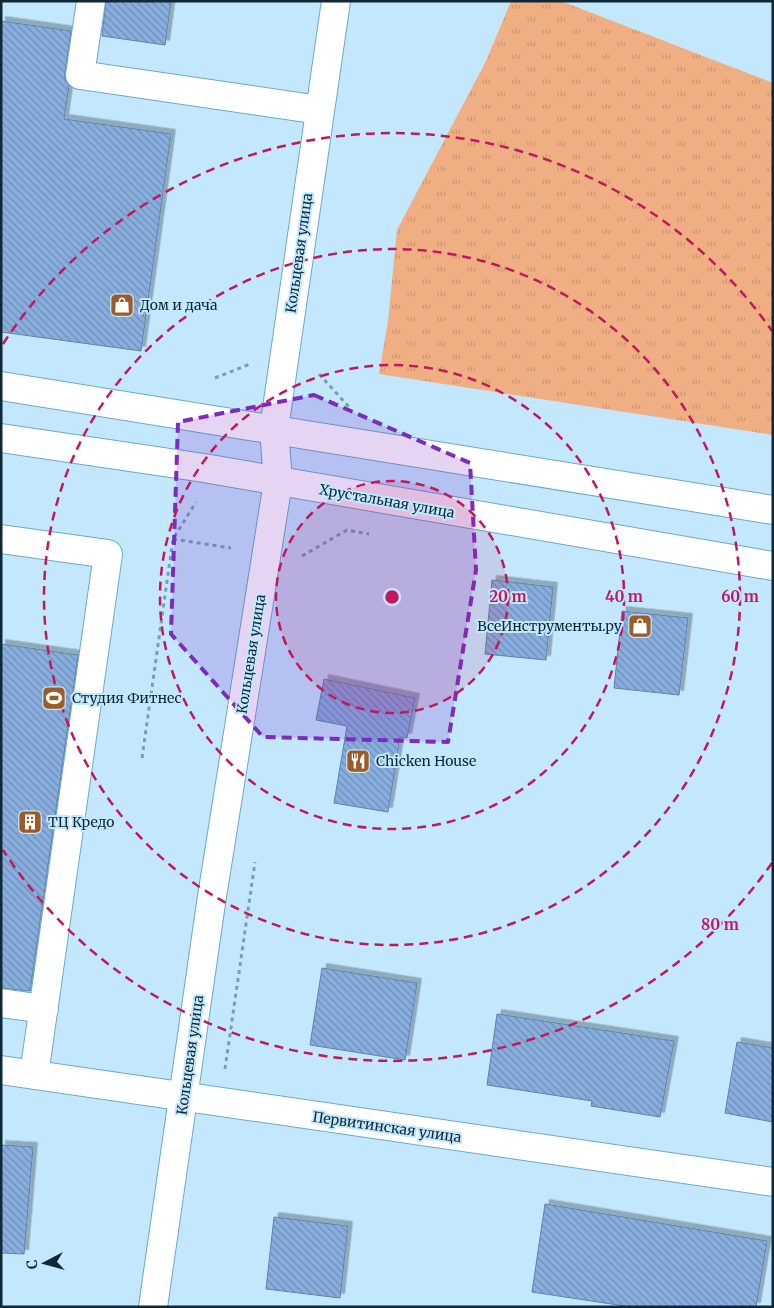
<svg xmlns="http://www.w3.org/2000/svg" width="774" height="1308" font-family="Merriweather,serif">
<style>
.grass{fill:url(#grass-tufts)}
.building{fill:url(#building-back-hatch);stroke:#5d82b0;filter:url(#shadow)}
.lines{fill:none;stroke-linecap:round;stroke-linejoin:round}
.minor-casing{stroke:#6aa8cb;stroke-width:30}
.major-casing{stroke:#6aa8cb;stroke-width:30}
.path{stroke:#7c9db0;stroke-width:3;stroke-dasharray:4 4;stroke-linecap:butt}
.minor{stroke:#fff;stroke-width:28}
.major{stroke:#fff;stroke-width:28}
.marked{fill:#7b2cbf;fill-opacity:0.2;stroke:#7b2cbf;stroke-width:4;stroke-dasharray:10 6;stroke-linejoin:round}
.ring{fill:none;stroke:#c2185b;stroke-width:2.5;stroke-dasharray:9 6}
.labels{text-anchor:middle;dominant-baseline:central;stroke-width:4;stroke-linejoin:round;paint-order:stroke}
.street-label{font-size:14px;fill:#0e2836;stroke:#c3e8fe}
.poi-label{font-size:14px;fill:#0e2836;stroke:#c3e8fe;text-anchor:start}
.centre{fill:#c2185b;stroke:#c3e8fe;stroke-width:2.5}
.ring-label{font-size:15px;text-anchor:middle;font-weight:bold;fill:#c2185b;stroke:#c3e8fe;stroke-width:4;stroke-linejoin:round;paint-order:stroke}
</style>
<defs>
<pattern id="grass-tufts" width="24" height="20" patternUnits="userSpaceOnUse" patternTransform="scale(1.25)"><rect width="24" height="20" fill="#f0ae83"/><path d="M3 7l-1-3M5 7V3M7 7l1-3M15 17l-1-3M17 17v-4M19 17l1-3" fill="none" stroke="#cd9672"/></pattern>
<pattern id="building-back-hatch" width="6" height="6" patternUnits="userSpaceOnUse" patternTransform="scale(1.25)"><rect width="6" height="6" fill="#88aede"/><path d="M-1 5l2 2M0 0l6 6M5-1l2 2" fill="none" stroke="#6e8eb5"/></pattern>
<filter id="shadow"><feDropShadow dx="4.5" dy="-4.5" stdDeviation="0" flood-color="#0004"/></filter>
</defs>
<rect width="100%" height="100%" fill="#c3e8fe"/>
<path class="grass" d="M511,1H561L773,83V435L379,374L388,321L397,230L486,61Z"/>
<path class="building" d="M106,1H171L165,45L102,36Z
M1,21L71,31L65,73V80L69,85L64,119L171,134L141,351L1,332Z
M492,580L553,587L546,660L485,654Z
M622,611L688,618L679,695L614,688Z
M1,644L78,655L30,991L1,988Z
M324,679L415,698L407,738L400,737L388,812L334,803L347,726L316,720Z
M322,968L417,983L405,1060L310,1045Z
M497,1014L674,1041L660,1117L591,1106L592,1101L487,1085Z
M737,1042L773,1048V1122L725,1113Z
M1,1145L33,1147L24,1254L1,1253Z
M545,1204L767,1241L756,1307H631L532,1292Z
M274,1217L348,1226L340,1298L266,1289Z"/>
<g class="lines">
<g class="minor-casing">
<path id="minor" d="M91,1L80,75L320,110
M274,429L336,1
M1,539L108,554L34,1075
M1,1003L44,1009
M1,1070L773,1182"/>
</g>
<g class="major-casing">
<path id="major" d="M1,386L773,510
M1,438L204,468L773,566
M153,1307L211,903L278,482L274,429"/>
</g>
<path class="path" d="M319,374L349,407
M215,378L250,364
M173,539L231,548
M302,556L347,530L369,534
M142,758L173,539L196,502
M225,1069L255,862"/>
<use href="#minor" class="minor"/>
<use href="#major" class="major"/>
</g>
<path class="marked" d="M314,395L470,463L476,570L448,742L263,737L171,634L178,422Z"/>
<circle cx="392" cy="597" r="116" fill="#c2185b" fill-opacity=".12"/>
<g class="ring">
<circle cx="392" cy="597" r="116"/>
<circle cx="392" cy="597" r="232"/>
<circle cx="392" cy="597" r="348"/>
<path d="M772 863A464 464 0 0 1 3 850M3 344A464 464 0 0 1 772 331"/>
</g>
<defs>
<g id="shop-square" transform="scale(1.25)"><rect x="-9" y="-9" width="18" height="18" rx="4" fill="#9d5b29" stroke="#c3e8fe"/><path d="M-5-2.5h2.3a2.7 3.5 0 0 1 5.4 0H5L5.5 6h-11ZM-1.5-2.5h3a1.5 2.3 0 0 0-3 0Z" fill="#fff"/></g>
<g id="stadium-square" transform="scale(1.25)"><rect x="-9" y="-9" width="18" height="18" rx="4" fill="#9d5b29" stroke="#c3e8fe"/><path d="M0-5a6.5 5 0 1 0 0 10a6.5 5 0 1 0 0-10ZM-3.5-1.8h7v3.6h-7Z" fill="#fff"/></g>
<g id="restaurant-square" transform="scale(1.25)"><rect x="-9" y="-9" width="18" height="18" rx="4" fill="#9d5b29" stroke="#c3e8fe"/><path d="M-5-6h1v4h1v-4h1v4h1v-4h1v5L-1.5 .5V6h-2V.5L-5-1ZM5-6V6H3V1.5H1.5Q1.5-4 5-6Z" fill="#fff"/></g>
<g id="building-square" transform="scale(1.25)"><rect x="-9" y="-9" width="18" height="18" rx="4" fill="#9d5b29" stroke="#c3e8fe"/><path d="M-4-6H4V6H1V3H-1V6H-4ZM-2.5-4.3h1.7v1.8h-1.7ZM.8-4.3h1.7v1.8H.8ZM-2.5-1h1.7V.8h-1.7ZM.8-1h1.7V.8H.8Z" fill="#fff"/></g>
</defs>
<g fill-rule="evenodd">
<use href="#shop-square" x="122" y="305"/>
<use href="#shop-square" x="640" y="626"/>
<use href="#stadium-square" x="54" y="698"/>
<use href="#restaurant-square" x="358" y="761"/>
<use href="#building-square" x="30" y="822"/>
</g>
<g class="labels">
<g class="street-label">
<text transform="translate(299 253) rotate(-82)">Кольцевая улица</text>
<text transform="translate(387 501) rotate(10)">Хрустальная улица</text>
<text transform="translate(251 654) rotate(-81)">Кольцевая улица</text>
<text transform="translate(190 1055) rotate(-82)">Кольцевая улица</text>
<text transform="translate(387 1127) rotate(8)">Первитинская улица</text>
</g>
<g class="poi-label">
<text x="140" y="305">Дом и дача</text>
<text x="622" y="626" text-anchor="end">ВсеИнструменты.ру</text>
<text x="72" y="698">Студия Фитнес</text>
<text x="376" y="761">Chicken House</text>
<text x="48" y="822">ТЦ Кредо</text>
</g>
</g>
<circle cx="392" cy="597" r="8" class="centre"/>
<g class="ring-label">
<text x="508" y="602">20 m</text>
<text x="624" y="602">40 m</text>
<text x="740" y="602">60 m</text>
<text x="720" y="930">80 m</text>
</g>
<rect width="774" height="1308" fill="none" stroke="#0e2836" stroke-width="5"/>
<g transform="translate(45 1263) rotate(264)" stroke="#c3e8fe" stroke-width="4" paint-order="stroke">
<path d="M0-4L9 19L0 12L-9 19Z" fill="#0e2836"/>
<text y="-8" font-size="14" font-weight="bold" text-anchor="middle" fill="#0e2836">С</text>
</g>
</svg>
